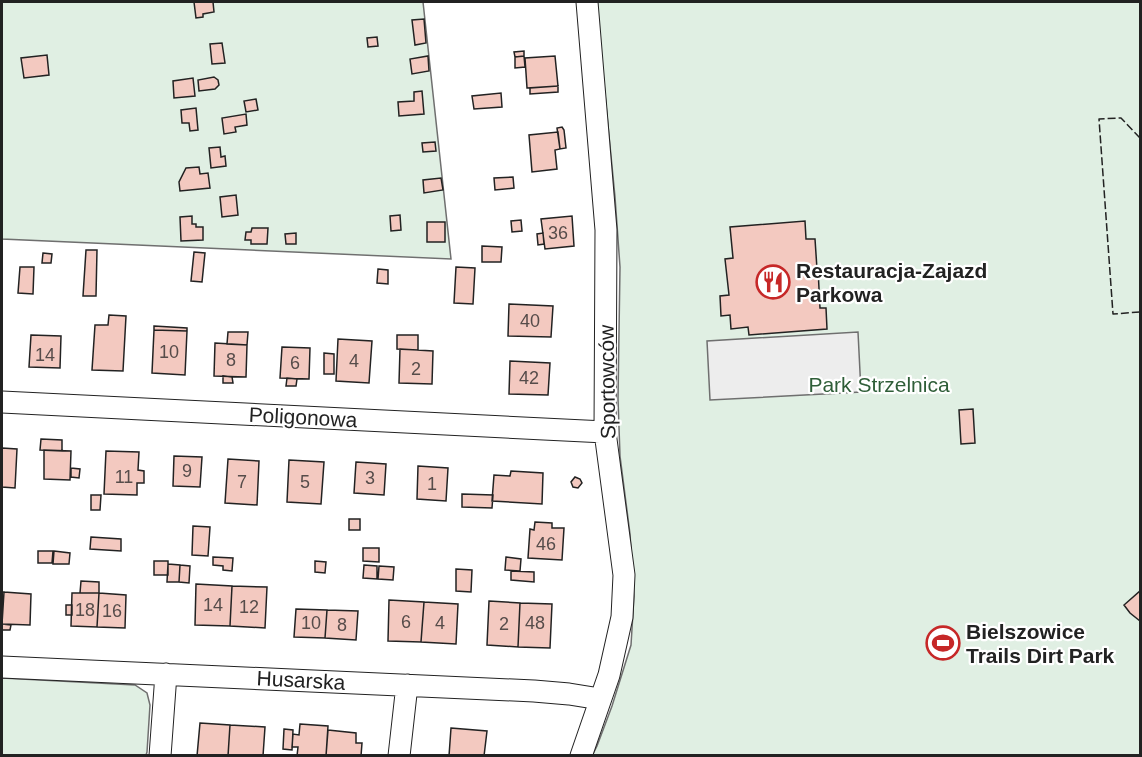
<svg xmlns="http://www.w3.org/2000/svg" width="1142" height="757" font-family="Arial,sans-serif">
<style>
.green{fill:#e0efe3;stroke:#6f6f6f;stroke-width:1.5}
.parking{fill:#ededed;stroke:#6f6f6f;stroke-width:1.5}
.building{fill:#f3c9c0;stroke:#222;stroke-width:1.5}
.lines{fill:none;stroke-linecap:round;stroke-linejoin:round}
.minor-casing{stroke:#222;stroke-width:23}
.minor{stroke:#fff;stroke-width:21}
.fence{stroke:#222;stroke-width:1.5;stroke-dasharray:8 3;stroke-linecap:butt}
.labels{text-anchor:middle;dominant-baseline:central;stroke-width:4.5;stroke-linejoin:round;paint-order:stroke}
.number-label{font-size:18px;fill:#564c4a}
.poi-label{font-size:21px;font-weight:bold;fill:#222;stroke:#fff;text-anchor:start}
.street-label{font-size:21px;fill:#222;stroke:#fff}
.park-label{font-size:21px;fill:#2f5e38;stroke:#fff}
</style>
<rect width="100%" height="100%" fill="#fff"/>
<path class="green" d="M2,2H423L451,259L2,239Z
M596,2H1140V755L592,756L597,746L612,706L631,645L634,596L630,534L620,456L618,399L620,267L615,197Z
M2,678L135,685L147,693L150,705L147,752L146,755H2Z"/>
<path class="parking" d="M858,332L861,392L710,400L707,341Z"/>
<path class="building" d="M194,2H213L214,12L203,14V17L196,18Z
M424,19L426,43L415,45L412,20Z
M377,37L378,46L368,47L367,38Z
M222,43L225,63L212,64L210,44Z
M524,51V56L515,57L514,52Z
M47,55L49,75L24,78L21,58Z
M428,56L429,71L412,74L410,59Z
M524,56L525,67L515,68V57Z
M555,56L558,86L527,88L525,58Z
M214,77L218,80L219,85L215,89L199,91L198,80Z
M193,78L195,96L174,98L173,81Z
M558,86V92L530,94V88Z
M422,91L424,114L399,116L398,102L414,101V92Z
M501,93L502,107L474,109L472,96Z
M256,99L258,110L246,112L244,101Z
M196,108L198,130L190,131L189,123H182L181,110Z
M246,114L247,125L235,127L236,132L224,134L222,118Z
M562,127L564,130L566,148L560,149L557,128Z
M558,132L560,149L555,150L557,169L532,172L529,135Z
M435,142L436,151L423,152L422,143Z
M220,147L221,157L225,156L226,166L211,168L209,148Z
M199,167L200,174L208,173L210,188L180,191L179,182L186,168Z
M513,177L514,188L495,190L494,178Z
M441,178L443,190L424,193L423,180Z
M236,195L238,215L222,217L220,197Z
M400,215L401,230L391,231L390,216Z
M192,216V224H196V227H203V240L181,241L180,217Z
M572,216L574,246L545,249L541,219Z
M521,220L522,231L512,232L511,221Z
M805,221L806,239H815L817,269H818L820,308H826L827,329L749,335L748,327L731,329L730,315L721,316L720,296L729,295L725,259L733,258L730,227Z
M427,222H445V242H427Z
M252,228H268L267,244H251V240H245L246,232H251Z
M296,233V244H286L285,234Z
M543,233L544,244L538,245L537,234Z
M482,246L502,247L501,262H482Z
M86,250H97L96,296H83Z
M194,252L205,253L202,282L191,281Z
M43,253L52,254L51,263H42Z
M20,267H34L33,294L18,293Z
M456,267L475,268L473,304L454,303Z
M378,269L388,270V284L377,283Z
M509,304L553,306L551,337L508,336Z
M109,315L126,316L123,371L92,370L95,325H108Z
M154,326L187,328V331L154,330Z
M154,330L187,331L185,375L152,373Z
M228,332H248L247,345L227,344Z
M31,335L61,336L60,368L29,367Z
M397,335H418V350L397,349Z
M338,339L372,341L369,383L336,381Z
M215,343L247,345L246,377L214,376Z
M282,347L310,348L309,379L280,378Z
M400,349L433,351L432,384L399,383Z
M324,353L334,354V374H324Z
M510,361L550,363L548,395L509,394Z
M223,376L232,377L233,383H223Z
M287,378L297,379L296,386H286Z
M973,409L975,443L961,444L959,410Z
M41,439L62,440V451L40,450Z
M2,448L17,449L15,488L2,487Z
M44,450L71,451L70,480L44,479Z
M106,451L139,452L138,470L144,471V483H137V495L104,494Z
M174,456L202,457L200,487L173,486Z
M228,459L259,461L257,505L225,503Z
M289,460L324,462L321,504L287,502Z
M356,462L386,464L384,495L354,493Z
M418,466L448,468L446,501L417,499Z
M71,468L80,469L79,478L71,477Z
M511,471L543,473L542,504L492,501L494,475L510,476Z
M575,477L580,479L582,483L578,488L573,487L571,482Z
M462,494L493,495L492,508L462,507Z
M91,495H101L100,510H91Z
M349,519H360V530H349Z
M535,522L552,523V528H564L562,560L528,558L530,529L534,530Z
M193,526L210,527L208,556L192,555Z
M91,537L121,539V551L90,549Z
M363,548H379V562L363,561Z
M38,551H53L52,563H38Z
M54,551L70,553L69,564H53Z
M213,557L233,558L232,571L223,570V566L213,565Z
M506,557L521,559L520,571L505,570Z
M154,561H168V575H154Z
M315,561L326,562L325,573L315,572Z
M168,564L180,565L179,582H167Z
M180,565L190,566L189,583L179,582Z
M364,565L377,566V579L363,578Z
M379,566L394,567L393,580L378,579Z
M456,569L472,570L471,592L456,591Z
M511,571L534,572V582L511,580Z
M81,581L99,582V593H80Z
M196,584L232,586L230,626L195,625Z
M232,586L267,587L265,628L230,626Z
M1140,591V621L1130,613L1124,605Z
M2,592H4L2,624Z
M4,592L31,594L30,625L2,624Z
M72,593H99L97,627L71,626Z
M99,593L126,595L125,628L97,627Z
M389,600L424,602L421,642L388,641Z
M489,601L520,603L518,647L487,645Z
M424,602L458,604L456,644L421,642Z
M520,603L552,604L550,648L518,647Z
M66,605H72V615H66Z
M296,609L327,610L325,638L294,637Z
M327,610L358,611L356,640L325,638Z
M2,624L11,625L10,630H2Z
M200,723L230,725L228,756H197Z
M300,724L328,726L326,756H297L298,747H292L293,734L299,735Z
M230,725L265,727L263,756H228Z
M451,728L487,731L484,756H449Z
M284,729L293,730L292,750L283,749Z
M328,730L356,733V743H362L361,756H326Z"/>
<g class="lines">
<g class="minor-casing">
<path id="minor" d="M2,402L605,432
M2,667L534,691L569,694L600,699
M160,756L166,674
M399,756L407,685
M581,756L609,675L622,617L624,575L605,432L606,230L587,2"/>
</g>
<use href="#minor" class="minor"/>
<path class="fence" d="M1140,138L1121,118L1099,119L1113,314L1140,312"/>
</g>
<defs>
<g id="restaurant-ring" transform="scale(1.725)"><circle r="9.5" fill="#fff" stroke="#c62828" stroke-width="1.5"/><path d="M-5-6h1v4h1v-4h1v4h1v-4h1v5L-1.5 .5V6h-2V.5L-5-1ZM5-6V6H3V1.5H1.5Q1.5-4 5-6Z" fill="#c62828"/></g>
<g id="stadium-ring" transform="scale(1.725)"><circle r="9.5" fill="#fff" stroke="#c62828" stroke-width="1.5"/><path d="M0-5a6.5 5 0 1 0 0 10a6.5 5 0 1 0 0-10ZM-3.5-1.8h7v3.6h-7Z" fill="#c62828"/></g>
</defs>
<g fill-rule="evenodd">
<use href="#restaurant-ring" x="773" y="282"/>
<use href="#stadium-ring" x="943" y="643"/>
</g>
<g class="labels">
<g class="number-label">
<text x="558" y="233">36</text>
<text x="530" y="321">40</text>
<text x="169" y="352">10</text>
<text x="45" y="355">14</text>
<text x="231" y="360">8</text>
<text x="354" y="361">4</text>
<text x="295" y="363">6</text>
<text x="416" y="369">2</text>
<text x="529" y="378">42</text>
<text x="187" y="471">9</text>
<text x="124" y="477">11</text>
<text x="370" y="478">3</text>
<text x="242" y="482">7</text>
<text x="305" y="482">5</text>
<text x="432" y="484">1</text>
<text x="546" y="544">46</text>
<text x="213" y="605">14</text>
<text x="249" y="607">12</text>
<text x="85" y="610">18</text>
<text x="112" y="611">16</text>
<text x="406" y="622">6</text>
<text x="311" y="623">10</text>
<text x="440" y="623">4</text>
<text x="535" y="623">48</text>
<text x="504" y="624">2</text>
<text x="342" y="625">8</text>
</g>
<g class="poi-label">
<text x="796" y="270">Restauracja-Zajazd<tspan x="796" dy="24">Parkowa</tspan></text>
<text x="966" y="631">Bielszowice<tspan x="966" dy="24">Trails Dirt Park</tspan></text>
</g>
<g class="street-label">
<text transform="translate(607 382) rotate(-91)">Sportowców</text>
<text transform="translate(303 417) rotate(3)">Poligonowa</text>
<text transform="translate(301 680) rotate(3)">Husarska</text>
</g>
<g class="park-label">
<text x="879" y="384">Park Strzelnica</text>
</g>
</g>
<rect width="1142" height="757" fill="none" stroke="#222222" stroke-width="6"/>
</svg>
